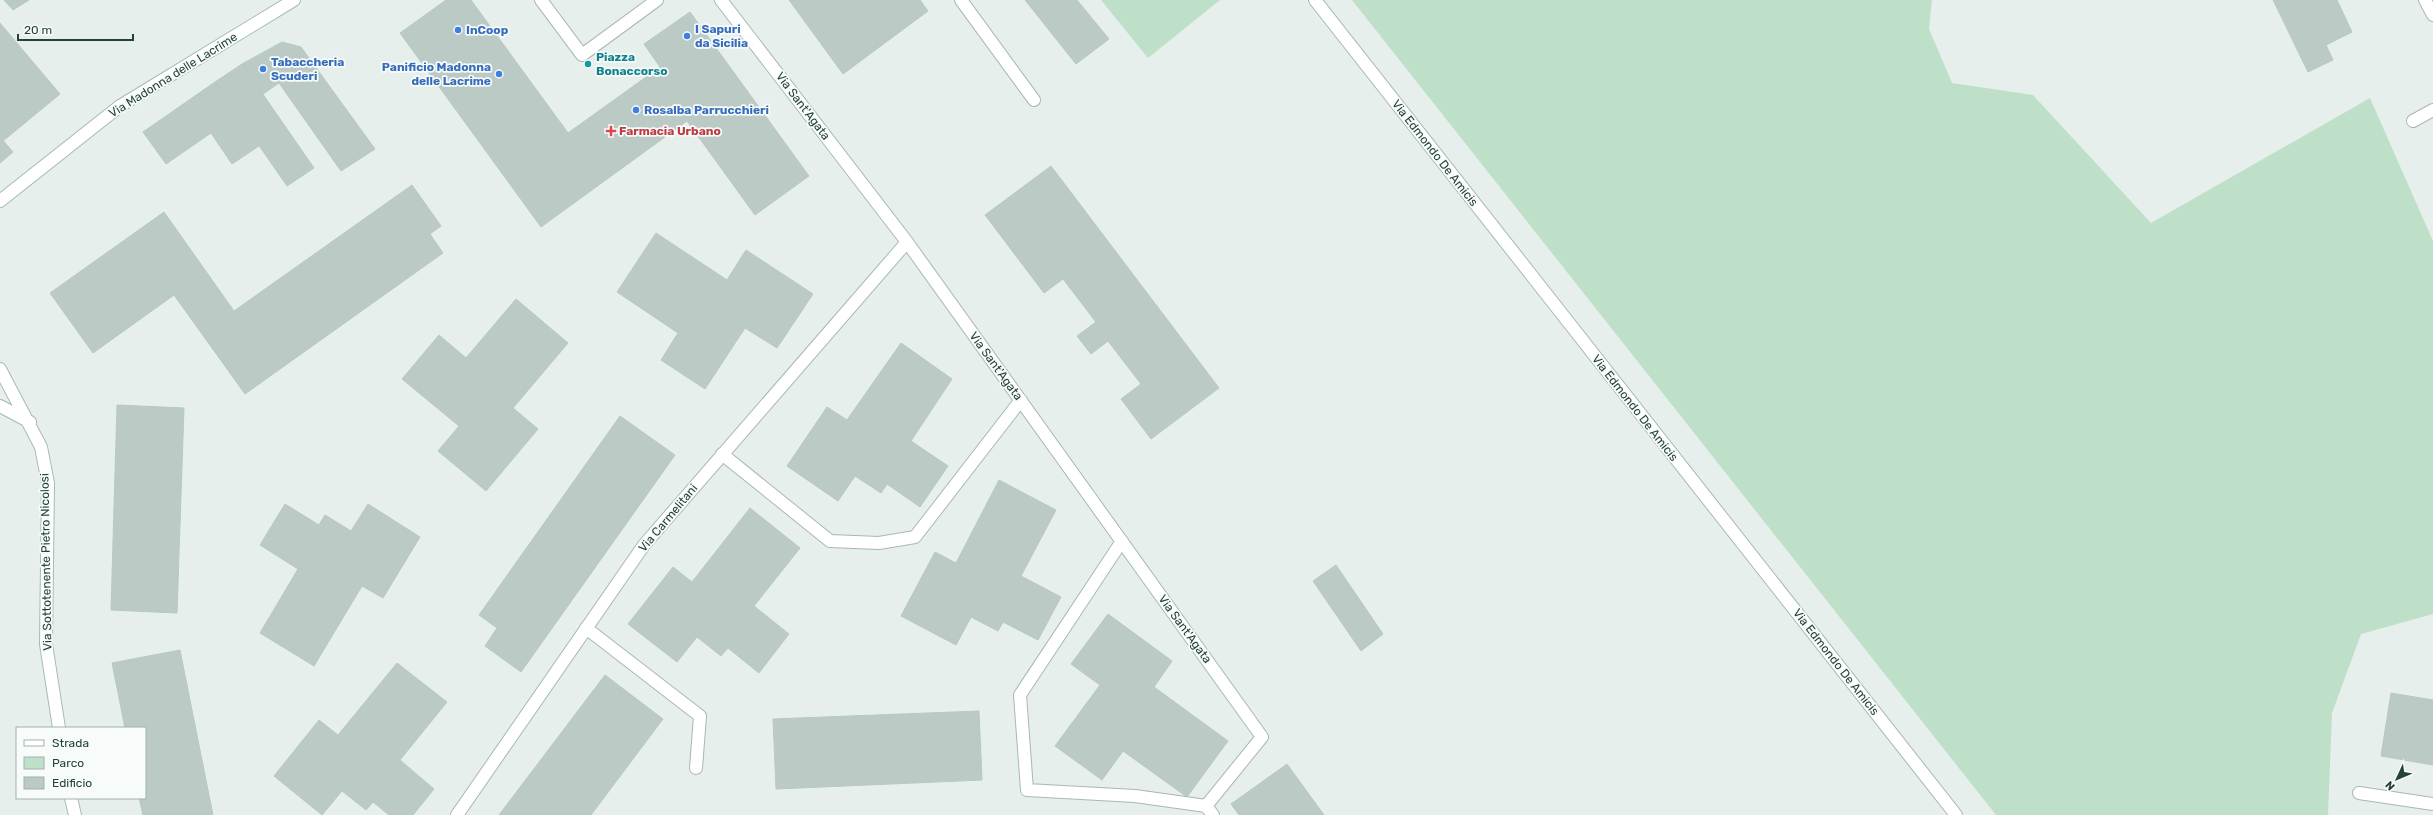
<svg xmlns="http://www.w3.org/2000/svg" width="2433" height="815" font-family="Rubik,sans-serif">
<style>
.green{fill:#bfe0c8}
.building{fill:#bbcac4;stroke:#b8c9c2}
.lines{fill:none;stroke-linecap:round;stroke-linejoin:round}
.lane-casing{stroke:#a8b8b2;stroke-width:14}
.street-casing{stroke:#a8b8b2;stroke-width:14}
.secondary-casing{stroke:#a4bbb3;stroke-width:14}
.lane{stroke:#fff;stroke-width:12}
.street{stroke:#fff;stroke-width:12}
.secondary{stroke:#fff;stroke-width:12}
.shop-dot{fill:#3f7fe0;stroke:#f7fbf9;stroke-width:1.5}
.culture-dot{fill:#0f9aa8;stroke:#f7fbf9;stroke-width:1.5}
.health-dot{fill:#e0444e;stroke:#f7fbf9;stroke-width:1.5}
.labels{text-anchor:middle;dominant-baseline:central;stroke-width:3.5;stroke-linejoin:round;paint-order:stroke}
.shop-label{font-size:12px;font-weight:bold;fill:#366cbe;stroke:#f7fbf9;text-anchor:start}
.culture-label{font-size:12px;font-weight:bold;fill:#0d838f;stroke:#f7fbf9;text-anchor:start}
.street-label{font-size:12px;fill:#24423a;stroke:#f7fbf9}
.health-label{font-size:12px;font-weight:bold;fill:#be3a42;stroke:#f7fbf9;text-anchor:start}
</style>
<rect width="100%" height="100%" fill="#e6efeb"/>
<path class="green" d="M1101,0H1220L1148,58Z
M1352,0H1932L1929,29L1952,83L2033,95L2151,223L2370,98L2433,241V614L2361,634L2332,713L2328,815H1996Z"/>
<path class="building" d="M4,0H29L13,10Z
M446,0H471L568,133L660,67L644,44L690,12L809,176L755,215L687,121L541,227L400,33Z
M789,0H920L928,11L843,74Z
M1025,0H1077L1109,39L1076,64Z
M2273,0H2337L2352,32L2326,45L2333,60L2308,72Z
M0,23L60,94L3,141L0,137Z
M282,42L301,47L375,149L341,171L279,83L263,94L242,64Z
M242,64L314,168L287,186L215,82Z
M215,82L259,146L232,164L211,133L166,164L143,132Z
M0,137L13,152L0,163Z
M1051,166L1219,388L1151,439L1121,399L1141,384L1108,341L1091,354L1077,336L1096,322L1063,279L1044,293L985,215Z
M412,185L441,226L430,234L443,253L245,394L174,295L93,353L50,293L164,212L234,311Z
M656,233L727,280L746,250L813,294L777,348L745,328L705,389L661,360L678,333L617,292Z
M516,299L568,343L513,408L538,429L486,491L438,451L459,426L402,379L439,335L466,358Z
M901,343L952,379L911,441L948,466L920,507L887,484L881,493L855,476L838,501L787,466L827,407L847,420Z
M117,405L184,408L177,613L111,610Z
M620,416L675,455L521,672L485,646L497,628L479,615Z
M999,480L1056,510L1021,576L1061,597L1038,640L1003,622L998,631L971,617L956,645L901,616L935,552L956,563Z
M285,504L319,525L325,515L351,531L368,504L420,537L383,598L362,586L314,666L260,633L298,569L260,545Z
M750,508L800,548L754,606L789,634L759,673L728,648L721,656L697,637L677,662L628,624L673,567L692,582Z
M1336,565L1383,634L1361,651L1313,581Z
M1108,614L1172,661L1154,687L1228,741L1187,797L1123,751L1102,780L1055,746L1100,685L1071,664Z
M180,650L213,815H143L139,798H145V728H125L112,663Z
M397,663L447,702L400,760L434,789L413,815H389L373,802L366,810L342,791L322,815L274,776L319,720L338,735Z
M605,675L663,719L591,815H499Z
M2391,693L2433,700V765L2381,756Z
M979,711L982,780L776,789L773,719Z
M1287,764L1324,815H1239L1231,804Z"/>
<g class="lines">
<g class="lane-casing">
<path id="lane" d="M961,0L1034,100
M2359,793L2433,804"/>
</g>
<g class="street-casing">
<path id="street" d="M541,0L582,55L657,0
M721,0L907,242L1262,737L1206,806L1213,815
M1315,0L1956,815
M2425,0L2433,15
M2413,121L2433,110
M722,454L830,541L879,543L915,537L1021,400
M1122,541L1020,695L1027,790L1135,796L1206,806
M586,628L700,716L696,768
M457,815L644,545L907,242"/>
</g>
<g class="secondary-casing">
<path id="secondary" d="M0,201L120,106L294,0
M0,369L41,447L48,483L46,644L59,728
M0,406L30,422
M71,798L75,815"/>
</g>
<use href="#lane" class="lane"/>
<use href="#street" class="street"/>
<use href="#secondary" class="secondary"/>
</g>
<g class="shop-dot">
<circle cx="458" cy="30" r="4"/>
<circle cx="687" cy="36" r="4"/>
<circle cx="263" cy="69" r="4"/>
<circle cx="499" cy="74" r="4"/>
<circle cx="636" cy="110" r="4"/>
</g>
<circle class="culture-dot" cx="588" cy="64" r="4"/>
<path class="health-dot" d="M609 125h4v4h4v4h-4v4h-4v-4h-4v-4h4z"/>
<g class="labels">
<g class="shop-label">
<text x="695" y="29">I Sapuri<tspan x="695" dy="14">da Sicilia</tspan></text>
<text x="466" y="30">InCoop</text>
<text x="271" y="62">Tabaccheria<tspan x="271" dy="14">Scuderi</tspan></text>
<text x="491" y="67" text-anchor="end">Panificio Madonna<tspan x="491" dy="14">delle Lacrime</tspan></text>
<text x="644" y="110">Rosalba Parrucchieri</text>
</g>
<g class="culture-label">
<text x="596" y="57">Piazza<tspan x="596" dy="14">Bonaccorso</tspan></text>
</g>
<g class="street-label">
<text transform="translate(173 75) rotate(-32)">Via Madonna delle Lacrime</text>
<text transform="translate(803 106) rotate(53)">Via Sant'Agata</text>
<text transform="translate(1435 153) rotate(52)">Via Edmondo De Amicis</text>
<text transform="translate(996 366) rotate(54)">Via Sant'Agata</text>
<text transform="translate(1635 408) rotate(52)">Via Edmondo De Amicis</text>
<text transform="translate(668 518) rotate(-50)">Via Carmelitani</text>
<text transform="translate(46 562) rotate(-91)">Via Sottotenente Pietro Nicolosi</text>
<text transform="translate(1185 629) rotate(54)">Via Sant'Agata</text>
<text transform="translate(1836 662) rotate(52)">Via Edmondo De Amicis</text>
</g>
<g class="health-label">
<text x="619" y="131">Farmacia Urbano</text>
</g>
</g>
<rect x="16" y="727" width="130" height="72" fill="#f7fbf9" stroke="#a3b1ad"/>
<rect x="24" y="740" width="20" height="6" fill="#ffffff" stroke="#a3b1ad"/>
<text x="52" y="747" font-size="12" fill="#24423a">Strada</text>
<rect x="24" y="757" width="20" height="12" fill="#bfe0c8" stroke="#a3b1ad"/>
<text x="52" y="767" font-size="12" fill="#24423a">Parco</text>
<rect x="24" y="777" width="20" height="12" fill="#bbcac4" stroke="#a3b1ad"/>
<text x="52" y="787" font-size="12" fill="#24423a">Edificio</text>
<g transform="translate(2397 779) rotate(226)" stroke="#f7fbf9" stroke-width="3" paint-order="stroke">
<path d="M0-3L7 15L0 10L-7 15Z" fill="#24423a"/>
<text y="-6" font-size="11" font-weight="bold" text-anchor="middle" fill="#24423a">N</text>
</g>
<path d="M18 34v6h115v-6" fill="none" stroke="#24423a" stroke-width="2"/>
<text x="24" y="34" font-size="12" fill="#24423a" stroke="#f7fbf9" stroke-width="3" paint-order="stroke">20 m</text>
</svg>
